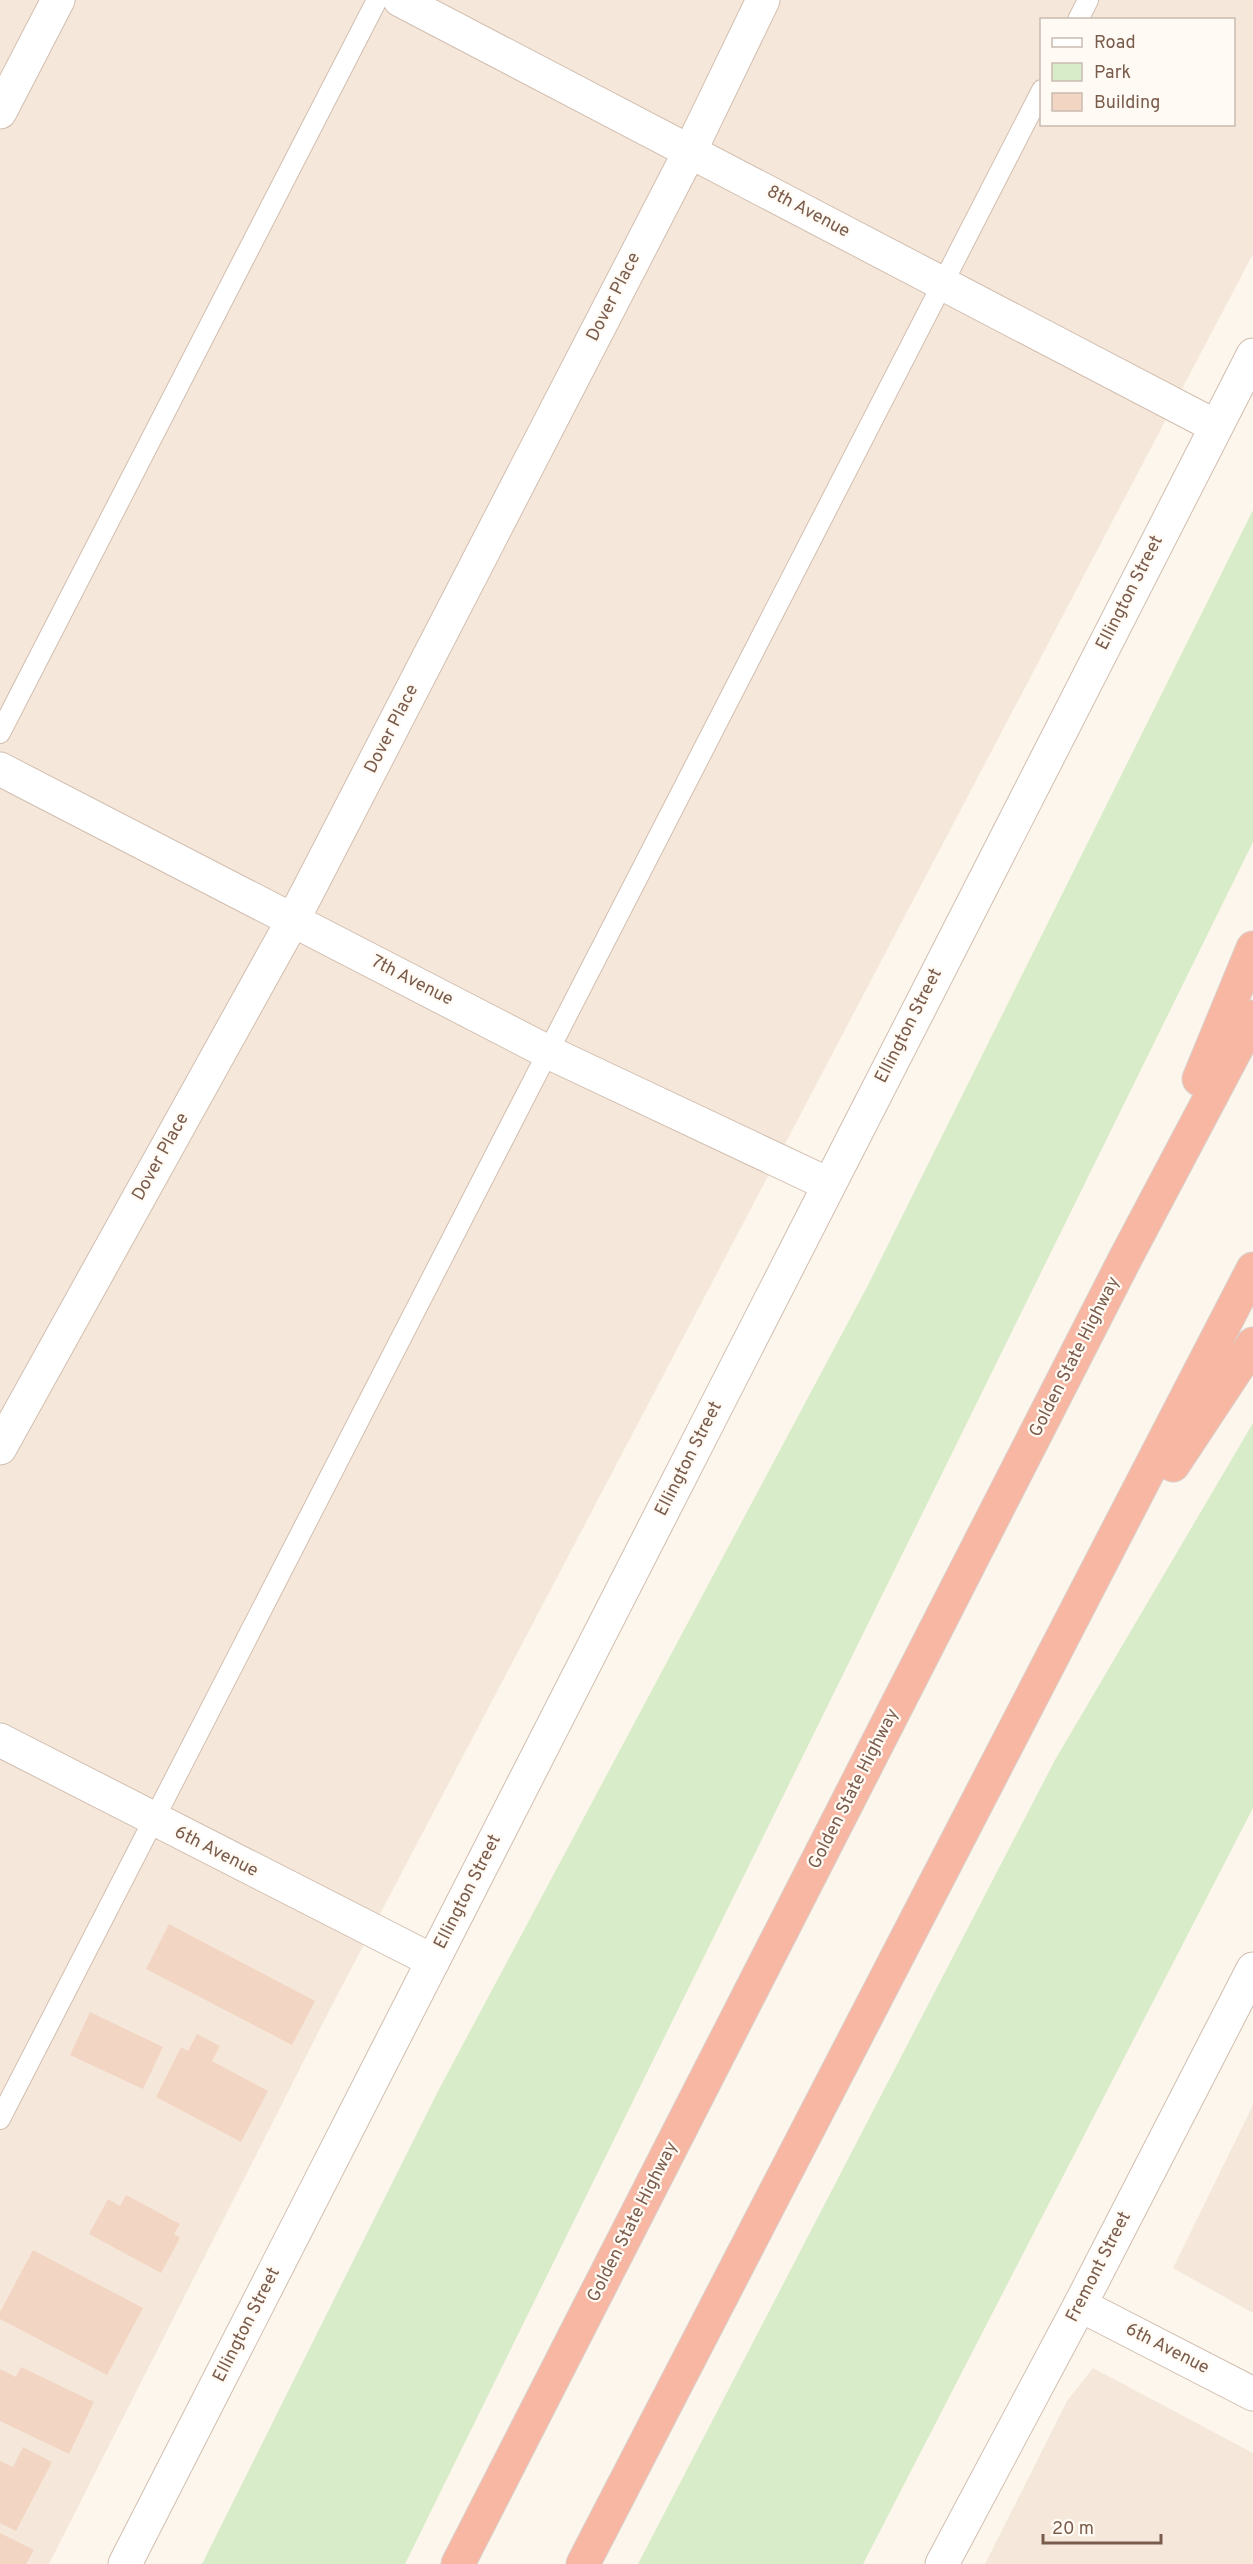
<svg xmlns="http://www.w3.org/2000/svg" width="1253" height="2564" font-family="Overpass,sans-serif">
<style>
.residential{fill:#f5e8da;fill-rule:evenodd}
.green{fill:#d8ecc9}
.building{fill:#f3d5c3}
.lines{fill:none;stroke-linecap:round;stroke-linejoin:round}
.service-casing{stroke:#d1beb0;stroke-width:22}
.minor-casing{stroke:#d1beb0;stroke-width:35}
.tertiary-casing{stroke:#d1beb0;stroke-width:35}
.motorway-casing{stroke:#dad1cd;stroke-width:35}
.service{stroke:#fff;stroke-width:20}
.minor{stroke:#fff;stroke-width:33}
.tertiary{stroke:#fff;stroke-width:33}
.motorway{stroke:#f7b7a3;stroke-width:33}
.labels{text-anchor:middle;dominant-baseline:central;stroke-width:4.5;stroke-linejoin:round;paint-order:stroke}
.street-label{font-size:18px;fill:#7a5c4d;stroke:#fffaf3}
</style>
<rect width="100%" height="100%" fill="#fdf6ec"/>
<path class="residential" d="M0,0H1253V254L329,2011L49,2564H0ZM1042,20H1234V124H1042Z
M1253,2105V2313L1173,2268Z
M1093,2368L1253,2453V2564H985L1067,2401Z"/>
<path class="green" d="M1253,510V842L405,2564H202L437,2093L868,1285Z
M1253,1423V1808L863,2564H638L1055,1760Z"/>
<path class="building" d="M169,1924L315,2001L292,2045L146,1969Z
M90,2012L163,2047L143,2089L70,2055Z
M197,2034L220,2046L212,2061L268,2091L241,2142L156,2097L181,2047L188,2051Z
M126,2195L180,2224L174,2234L180,2238L161,2273L89,2234L108,2199L120,2206Z
M33,2250L143,2308L107,2375L0,2319V2312Z
M21,2367L94,2402L69,2454L0,2421V2369L16,2377Z
M23,2447L52,2462L16,2531L0,2523V2461L13,2467Z
M0,2533L34,2550L26,2564H0Z"/>
<g class="lines">
<g class="service-casing">
<path id="service" d="M1078,20L1088,0
M0,733L377,0
M0,2119L1042,90"/>
</g>
<g class="minor-casing">
<path id="minor" d="M400,0L1215,426
M0,112L58,0
M0,769L548,1052L828,1184
M0,1448L293,920L690,151L763,0
M0,1740L433,1961
M1080,2305L1253,2394"/>
</g>
<g class="tertiary-casing">
<path id="tertiary" d="M125,2564L1253,355
M942,2564L1080,2305L1253,1969"/>
</g>
<g class="motorway-casing">
<path id="motorway" d="M1199,1079L1253,948
M1173,1465L1253,1344
M458,2564L1125,1259L1253,1017
M583,2564L1253,1269"/>
</g>
<use href="#service" class="service"/>
<use href="#minor" class="minor"/>
<use href="#tertiary" class="tertiary"/>
<use href="#motorway" class="motorway"/>
</g>
<g class="labels">
<g class="street-label">
<text transform="translate(808 212) rotate(28)">8th Avenue</text>
<text transform="translate(614 297) rotate(-63)">Dover Place</text>
<text transform="translate(1130 593) rotate(-63)">Ellington Street</text>
<text transform="translate(392 729) rotate(-63)">Dover Place</text>
<text transform="translate(412 981) rotate(27)">7th Avenue</text>
<text transform="translate(909 1026) rotate(-63)">Ellington Street</text>
<text transform="translate(161 1157) rotate(-61)">Dover Place</text>
<text transform="translate(1075 1357) rotate(-63)">Golden State Highway</text>
<text transform="translate(689 1459) rotate(-63)">Ellington Street</text>
<text transform="translate(854 1789) rotate(-63)">Golden State Highway</text>
<text transform="translate(216 1852) rotate(27)">6th Avenue</text>
<text transform="translate(468 1892) rotate(-63)">Ellington Street</text>
<text transform="translate(633 2222) rotate(-63)">Golden State Highway</text>
<text transform="translate(1099 2267) rotate(-63)">Fremont Street</text>
<text transform="translate(247 2325) rotate(-63)">Ellington Street</text>
<text transform="translate(1167 2349) rotate(27)">6th Avenue</text>
</g>
</g>
<rect x="1040" y="18" width="195" height="108" fill="#fffaf3" stroke="#cabbb1" stroke-width="1.5"/>
<rect x="1052" y="38" width="30" height="9" fill="#ffffff" stroke="#cabbb1" stroke-width="1.5"/>
<text x="1094" y="48" font-size="18" fill="#7a5c4d">Road</text>
<rect x="1052" y="63" width="30" height="18" fill="#d8ecc9" stroke="#cabbb1" stroke-width="1.5"/>
<text x="1094" y="78" font-size="18" fill="#7a5c4d">Park</text>
<rect x="1052" y="93" width="30" height="18" fill="#f3d5c3" stroke="#cabbb1" stroke-width="1.5"/>
<text x="1094" y="108" font-size="18" fill="#7a5c4d">Building</text>
<path d="M1043 2534v9h118v-9" fill="none" stroke="#7a5c4d" stroke-width="3"/>
<text x="1052" y="2534" font-size="18" fill="#7a5c4d" stroke="#fffaf3" stroke-width="4.5" paint-order="stroke">20 m</text>
</svg>
